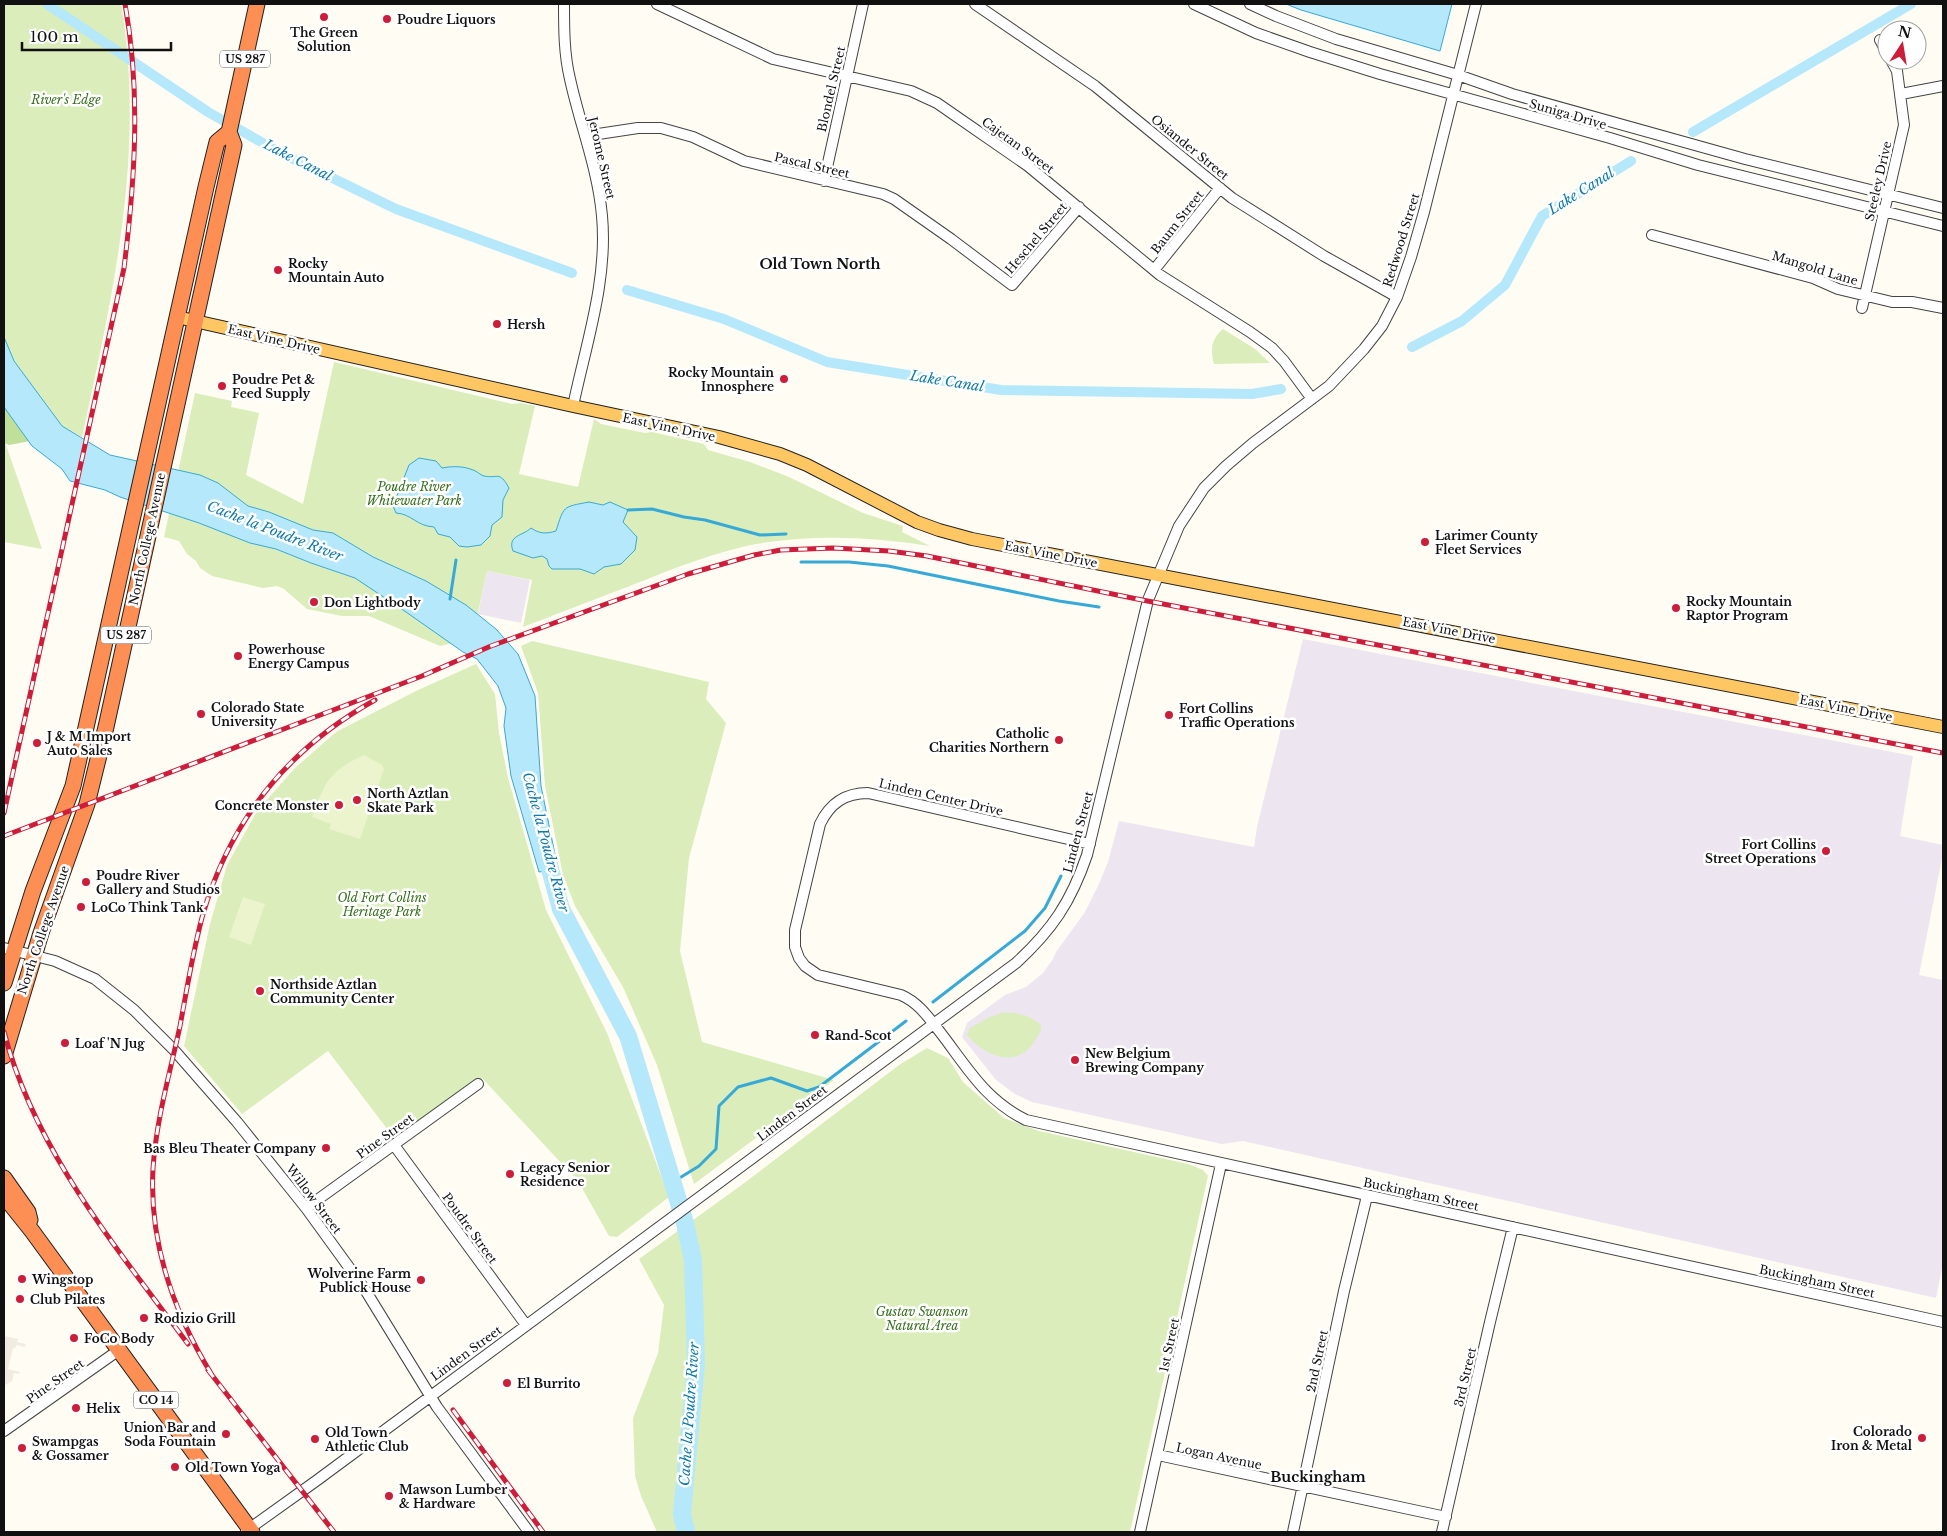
<svg xmlns="http://www.w3.org/2000/svg" width="1947" height="1536" font-family="'Libre Baskerville',serif">
<style>
.industrial{fill:#ede5ef}
.green{fill:#dbedba}
.forest{fill:#c0df98}
.pitch{fill:#ebf4cc}
.plaza{fill:#f2ebe1}
.water{fill:#b5e8fa;stroke:#37a9d7}
.lines{fill:none;stroke-linecap:round;stroke-linejoin:round}
.stream{stroke:#37a9d7;stroke-width:3}
.canal{stroke:#b5e8fa;stroke-width:10}
.river{stroke:#b5e8fa;stroke-width:18}
.minor-casing{stroke:#444;stroke-width:12}
.major-casing{stroke:#222;stroke-width:14}
.highway-casing{stroke:#222;stroke-width:17}
.minor{stroke:#fff;stroke-width:10}
.major{stroke:#ffc764;stroke-width:12}
.highway{stroke:#fd8e54;stroke-width:15}
.rail-casing{stroke:#cc1d3a;stroke-width:5}
.rail{stroke:#fff;stroke-width:3;stroke-dasharray:9;stroke-linecap:butt}
.poi-dot{fill:#cc1d3a;stroke:#fff;stroke-width:2}
.labels{text-anchor:middle;dominant-baseline:central;stroke-width:5;stroke-linejoin:round;paint-order:stroke}
.shield{fill:#fff;stroke:#585858;stroke-width:1}
.shield-label{font-size:11px;font-weight:bold;fill:#111}
.poi-label{font-size:12px;font-weight:bold;fill:#111;stroke:#fff;text-anchor:start}
.street-label{font-size:12px;fill:#111;stroke:#fff}
.park-label{font-size:12px;font-style:italic;fill:#366e1b;stroke:#fff}
.water-label{font-size:14px;font-style:italic;fill:#0f7aad;stroke:#fff}
.neighbourhood-label{font-size:14px;font-weight:bold;fill:#111;stroke:#fff}
</style>
<rect width="100%" height="100%" fill="#fffcf4"/>
<path class="industrial" d="M487,571L530,580L521,623L478,614Z
M1303,639L1913,756L1900,836L1943,845V853L1919,975L1943,980V1263L1936,1298L1243,1141L1222,1144L1032,1102L1015,1094L996,1080L962,1037L967,1023L1005,995L1026,987L1043,973L1053,959L1056,952L1085,912L1098,886L1108,862L1119,821L1254,847L1257,827Z"/>
<path class="green" d="M4,4H121C146,150 113,295 82,437L62,426L14,361L4,337Z
M1223,329L1255,349L1270,363L1214,364C1210,350 1211,339 1223,329Z
M334,362L512,404L521,403L535,406L519,474L578,487L594,419L601,424L645,433L652,432L704,444L708,450L750,462L789,477L863,513L903,526L902,532L930,546C872,537 814,534 756,544C716,552 677,567 640,582C601,597 562,612 523,627L532,580L487,571L474,630L462,641L440,646L369,616H342L307,609L284,589L277,586L263,588L212,576L200,568L196,561L187,554L179,541L164,537L195,393L232,401L231,407L259,413L246,475L303,504Z
M4,439L42,549L4,542Z
M532,641L709,682L706,699L726,723L689,858L680,951L702,1042L834,1080L694,1184L657,1065L623,987L575,906L563,875L545,786L538,693L521,646Z
M476,664L495,694L499,733L508,778L546,910L607,1033L669,1197L617,1237L609,1236L578,1181L482,1078L394,1138L328,1051L242,1114L184,1046L210,924L227,865L257,811L294,769L336,732L418,690Z
M1001,1013C1016,1012 1029,1014 1041,1025C1042,1031 1038,1036 1034,1042C1016,1069 984,1056 967,1035L970,1028L988,1018Z
M927,1048L948,1058L963,1082L1004,1118L1039,1131L1188,1164L1203,1170L1208,1176L1130,1532H657L641,1496L635,1476L633,1418L658,1353L664,1305L639,1259L743,1184L899,1065Z"/>
<path class="forest" d="M4,387L36,440L9,445L4,443Z"/>
<path class="pitch" d="M364,755L381,764L384,769L360,839L329,829L331,824L312,817C325,782 328,772 364,755Z
M243,897L265,904L251,945L229,937Z"/>
<path class="plaza" d="M4,1336L18,1339L17,1342L26,1344L25,1347L17,1345L15,1348H13L8,1369L20,1372L19,1374L14,1373L12,1381L5,1385H4Z"/>
<path class="water" d="M1286,4H1452L1440,51L1301,10Z
M4,337L14,361L62,426L110,455L200,475L218,483L248,506L269,512L313,530L333,533L373,557L426,581L466,605L496,629L518,654L535,696L541,786L558,869L539,872L511,776L504,726L506,708L498,686L477,659L463,652L406,612L355,578L311,563L276,549L250,543L199,523L120,497L105,490L70,481L62,469L32,446L4,407Z
M419,458L436,461L442,468C452,466 464,466 473,470C477,471 480,475 484,476C498,479 499,470 509,488L503,500L502,517L492,525L490,536L481,545L467,547L459,546L450,537L438,534L434,527C416,526 412,514 396,513L393,506L409,465Z
M589,502L603,505L610,502L628,510L623,522L637,537L635,550L621,564L604,567L594,574L580,569H552L549,566L547,559L542,556L533,558L513,551C507,535 523,536 531,528C540,534 546,534 556,531C564,506 562,507 589,502Z"/>
<g class="lines">
<path class="stream" d="M628,510L652,509L684,517L705,520L760,535L786,534
M801,562H849L888,566L1059,601L1099,607
M450,599L456,560
M933,1002L1025,931L1045,908L1061,876
M673,1182L699,1166L716,1149L719,1106L738,1087L771,1078L807,1091L819,1087L906,1021"/>
<path class="canal" d="M47,4L208,112L279,152L396,209L572,273
M1693,132L1911,4
M627,290L724,319L827,362L1001,390L1252,394L1281,389
M1412,347L1462,321L1505,285L1542,216L1631,161"/>
<path class="river" d="M544,847L561,909L628,1036L685,1223L693,1260L696,1364L682,1514L686,1532"/>
<g class="minor-casing">
<path id="minor" d="M564,4C564,29 564,54 570,79C580,125 598,169 602,216C608,280 586,344 573,406
M657,4L773,59L911,91L937,103L1028,166L1160,275L1250,332L1272,348L1284,361L1312,399
M975,4L1095,86L1232,198L1324,256L1397,297
M1194,4L1256,33L1310,52L1380,74L1610,138L1698,165L1943,226
M1250,4L1276,16L1336,39L1458,75L1512,94L1745,159L1943,208
M1880,40L1887,53
M1901,94L1943,86
M585,136L638,128H661L693,137L744,161L883,194L894,199L951,239L1012,285L1079,207
M824,181L863,4
M1652,235L1813,278L1838,289L1892,302H1912L1943,308
M1154,270L1220,188
M1862,308L1904,125L1897,71L1891,60
M1090,844L868,793C845,793 830,803 820,824L795,930V947L799,958L805,966L818,975L901,995C919,1003 928,1017 940,1032C967,1067 985,1100 1026,1120L1943,1322
M4,948L55,961L95,979L134,1010L174,1050L237,1122L306,1208L364,1288L437,1407L529,1532
M394,1145L526,1325
M306,1208L478,1084
M4,1431L119,1350
M1158,1455L1446,1517
M246,1531L316,1481L1016,963C1052,930 1071,902 1087,855L1148,600L1179,526L1204,488L1226,466L1253,443L1329,386L1364,349L1382,326L1397,297L1411,257L1424,212L1476,4
M1140,1532L1221,1164
M1293,1532L1344,1291L1367,1196
M1442,1532L1490,1322L1513,1227"/>
</g>
<g class="major-casing">
<path id="major" d="M177,317L573,406L719,437L780,454L807,465L917,522L939,530L972,539L1943,727"/>
</g>
<g class="highway-casing">
<path id="highway" d="M4,983L33,891L73,786L206,187L217,142L229,132
M4,1056L41,933L87,804L106,727L234,145L229,132L257,4
M4,1178L28,1212L30,1220
M4,1196L32,1231L252,1532"/>
</g>
<use href="#minor" class="minor"/>
<use href="#major" class="major"/>
<use href="#highway" class="highway"/>
<g class="rail-casing">
<path id="rail" d="M4,813L124,268C135,180 141,92 125,4
M4,836L422,676L491,646L688,574L754,555L781,550L833,548L889,551L927,556L1137,599L1943,753
M4,1032C35,1151 116,1247 188,1344
M208,1370L334,1532
M212,1375C174,1313 149,1242 153,1169C156,1120 170,1073 180,1026C187,989 193,950 203,914C231,818 289,748 375,700
M453,1410L543,1532"/>
</g>
<use href="#rail" class="rail"/>
</g>
<g class="poi-dot">
<circle cx="324" cy="17" r="5"/>
<circle cx="387" cy="19" r="5"/>
<circle cx="278" cy="270" r="5"/>
<circle cx="497" cy="324" r="5"/>
<circle cx="784" cy="379" r="5"/>
<circle cx="222" cy="386" r="5"/>
<circle cx="1425" cy="542" r="5"/>
<circle cx="314" cy="602" r="5"/>
<circle cx="1676" cy="608" r="5"/>
<circle cx="238" cy="656" r="5"/>
<circle cx="201" cy="714" r="5"/>
<circle cx="1169" cy="715" r="5"/>
<circle cx="1059" cy="740" r="5"/>
<circle cx="37" cy="743" r="5"/>
<circle cx="357" cy="800" r="5"/>
<circle cx="339" cy="805" r="5"/>
<circle cx="1826" cy="851" r="5"/>
<circle cx="86" cy="882" r="5"/>
<circle cx="81" cy="907" r="5"/>
<circle cx="260" cy="991" r="5"/>
<circle cx="815" cy="1035" r="5"/>
<circle cx="65" cy="1043" r="5"/>
<circle cx="1075" cy="1060" r="5"/>
<circle cx="326" cy="1148" r="5"/>
<circle cx="510" cy="1174" r="5"/>
<circle cx="22" cy="1279" r="5"/>
<circle cx="421" cy="1280" r="5"/>
<circle cx="20" cy="1299" r="5"/>
<circle cx="144" cy="1318" r="5"/>
<circle cx="74" cy="1338" r="5"/>
<circle cx="507" cy="1383" r="5"/>
<circle cx="76" cy="1408" r="5"/>
<circle cx="226" cy="1434" r="5"/>
<circle cx="1922" cy="1438" r="5"/>
<circle cx="315" cy="1439" r="5"/>
<circle cx="22" cy="1448" r="5"/>
<circle cx="175" cy="1467" r="5"/>
<circle cx="389" cy="1496" r="5"/>
</g>
<g class="labels">
<g class="shield">
<rect x="220" y="50.5" width="50" height="17" rx="4"/>
<rect x="101" y="626.5" width="50" height="17" rx="4"/>
<rect x="133.5" y="1391.5" width="45" height="17" rx="4"/>
</g>
<g class="shield-label">
<text x="245" y="59">US 287</text>
<text x="126" y="635">US 287</text>
<text x="156" y="1400">CO 14</text>
</g>
<g class="poi-label">
<text x="397" y="19">Poudre Liquors</text>
<text x="324" y="32" text-anchor="middle">The Green<tspan x="324" dy="14">Solution</tspan></text>
<text x="288" y="263">Rocky<tspan x="288" dy="14">Mountain Auto</tspan></text>
<text x="507" y="324">Hersh</text>
<text x="774" y="372" text-anchor="end">Rocky Mountain<tspan x="774" dy="14">Innosphere</tspan></text>
<text x="232" y="379">Poudre Pet &amp;<tspan x="232" dy="14">Feed Supply</tspan></text>
<text x="1435" y="535">Larimer County<tspan x="1435" dy="14">Fleet Services</tspan></text>
<text x="1686" y="601">Rocky Mountain<tspan x="1686" dy="14">Raptor Program</tspan></text>
<text x="324" y="602">Don Lightbody</text>
<text x="248" y="649">Powerhouse<tspan x="248" dy="14">Energy Campus</tspan></text>
<text x="211" y="707">Colorado State<tspan x="211" dy="14">University</tspan></text>
<text x="1179" y="708">Fort Collins<tspan x="1179" dy="14">Traffic Operations</tspan></text>
<text x="1049" y="733" text-anchor="end">Catholic<tspan x="1049" dy="14">Charities Northern</tspan></text>
<text x="47" y="736">J &amp; M Import<tspan x="47" dy="14">Auto Sales</tspan></text>
<text x="367" y="793">North Aztlan<tspan x="367" dy="14">Skate Park</tspan></text>
<text x="329" y="805" text-anchor="end">Concrete Monster</text>
<text x="1816" y="844" text-anchor="end">Fort Collins<tspan x="1816" dy="14">Street Operations</tspan></text>
<text x="96" y="875">Poudre River<tspan x="96" dy="14">Gallery and Studios</tspan></text>
<text x="91" y="907">LoCo Think Tank</text>
<text x="270" y="984">Northside Aztlan<tspan x="270" dy="14">Community Center</tspan></text>
<text x="825" y="1035">Rand-Scot</text>
<text x="75" y="1043">Loaf 'N Jug</text>
<text x="1085" y="1053">New Belgium<tspan x="1085" dy="14">Brewing Company</tspan></text>
<text x="316" y="1148" text-anchor="end">Bas Bleu Theater Company</text>
<text x="520" y="1167">Legacy Senior<tspan x="520" dy="14">Residence</tspan></text>
<text x="411" y="1273" text-anchor="end">Wolverine Farm<tspan x="411" dy="14">Publick House</tspan></text>
<text x="32" y="1279">Wingstop</text>
<text x="30" y="1299">Club Pilates</text>
<text x="154" y="1318">Rodizio Grill</text>
<text x="84" y="1338">FoCo Body</text>
<text x="517" y="1383">El Burrito</text>
<text x="86" y="1408">Helix</text>
<text x="216" y="1427" text-anchor="end">Union Bar and<tspan x="216" dy="14">Soda Fountain</tspan></text>
<text x="1912" y="1431" text-anchor="end">Colorado<tspan x="1912" dy="14">Iron &amp; Metal</tspan></text>
<text x="325" y="1432">Old Town<tspan x="325" dy="14">Athletic Club</tspan></text>
<text x="32" y="1441">Swampgas<tspan x="32" dy="14">&amp; Gossamer</tspan></text>
<text x="185" y="1467">Old Town Yoga</text>
<text x="399" y="1489">Mawson Lumber<tspan x="399" dy="14">&amp; Hardware</tspan></text>
</g>
<g class="street-label">
<text transform="translate(831 89) rotate(-77)">Blondel Street</text>
<text transform="translate(1568 114) rotate(16)">Suniga Drive</text>
<text transform="translate(1018 145) rotate(36)">Cajetan Street</text>
<text transform="translate(1190 147) rotate(39)">Osiander Street</text>
<text transform="translate(602 158) rotate(77)">Jerome Street</text>
<text transform="translate(812 165) rotate(13)">Pascal Street</text>
<text transform="translate(1878 181) rotate(-77)">Steeley Drive</text>
<text transform="translate(1177 222) rotate(-52)">Baum Street</text>
<text transform="translate(1036 238) rotate(-50)">Heschel Street</text>
<text transform="translate(1401 240) rotate(-73)">Redwood Street</text>
<text transform="translate(1815 268) rotate(17)">Mangold Lane</text>
<text transform="translate(274 339) rotate(13)">East Vine Drive</text>
<text transform="translate(669 427) rotate(12)">East Vine Drive</text>
<text transform="translate(147 539) rotate(-78)">North College Avenue</text>
<text transform="translate(1051 554) rotate(11)">East Vine Drive</text>
<text transform="translate(1449 630) rotate(11)">East Vine Drive</text>
<text transform="translate(1846 708) rotate(11)">East Vine Drive</text>
<text transform="translate(941 797) rotate(13)">Linden Center Drive</text>
<text transform="translate(1078 832) rotate(-75)">Linden Street</text>
<text transform="translate(43 930) rotate(-71)">North College Avenue</text>
<text transform="translate(792 1113) rotate(-37)">Linden Street</text>
<text transform="translate(385 1136) rotate(-36)">Pine Street</text>
<text transform="translate(1421 1194) rotate(12)">Buckingham Street</text>
<text transform="translate(314 1199) rotate(53)">Willow Street</text>
<text transform="translate(470 1228) rotate(54)">Poudre Street</text>
<text transform="translate(1817 1281) rotate(12)">Buckingham Street</text>
<text transform="translate(1169 1345) rotate(-78)">1st Street</text>
<text transform="translate(466 1353) rotate(-36)">Linden Street</text>
<text transform="translate(1317 1361) rotate(-78)">2nd Street</text>
<text transform="translate(1465 1377) rotate(-77)">3rd Street</text>
<text transform="translate(55 1381) rotate(-35)">Pine Street</text>
<text transform="translate(1219 1456) rotate(12)">Logan Avenue</text>
</g>
<g class="park-label">
<text x="66" y="99">River's Edge</text>
<text x="414" y="486">Poudre River<tspan x="414" dy="14">Whitewater Park</tspan></text>
<text x="382" y="897">Old Fort Collins<tspan x="382" dy="14">Heritage Park</tspan></text>
<text x="922" y="1311">Gustav Swanson<tspan x="922" dy="14">Natural Area</tspan></text>
</g>
<g class="water-label">
<text transform="translate(298 160) rotate(27)">Lake Canal</text>
<text transform="translate(1581 191) rotate(-32)">Lake Canal</text>
<text transform="translate(947 381) rotate(9)">Lake Canal</text>
<text transform="translate(275 531) rotate(21)">Cache la Poudre River</text>
<text transform="translate(546 842) rotate(75)">Cache la Poudre River</text>
<text transform="translate(689 1414) rotate(-86)">Cache la Poudre River</text>
</g>
<g class="neighbourhood-label">
<text x="820" y="264">Old Town North</text>
<text x="1318" y="1477">Buckingham</text>
</g>
</g>
<rect width="1947" height="1536" fill="none" stroke="#111111" stroke-width="10"/>
<g transform="translate(1902 45) rotate(12)"><circle r="24" fill="#ffffff" stroke="#a0a0a0"/>
<path d="M0-4L9 19L0 12L-9 19Z" fill="#cc1d3a"/>
<text y="-8" font-size="14" font-weight="bold" text-anchor="middle" fill="#111111">N</text>
</g>
<path d="M22 42v8h149v-8" fill="none" stroke="#111111" stroke-width="2.5"/>
<text x="30" y="42" font-size="15" fill="#111111" stroke="#ffffff" stroke-width="4" paint-order="stroke">100 m</text>
</svg>
